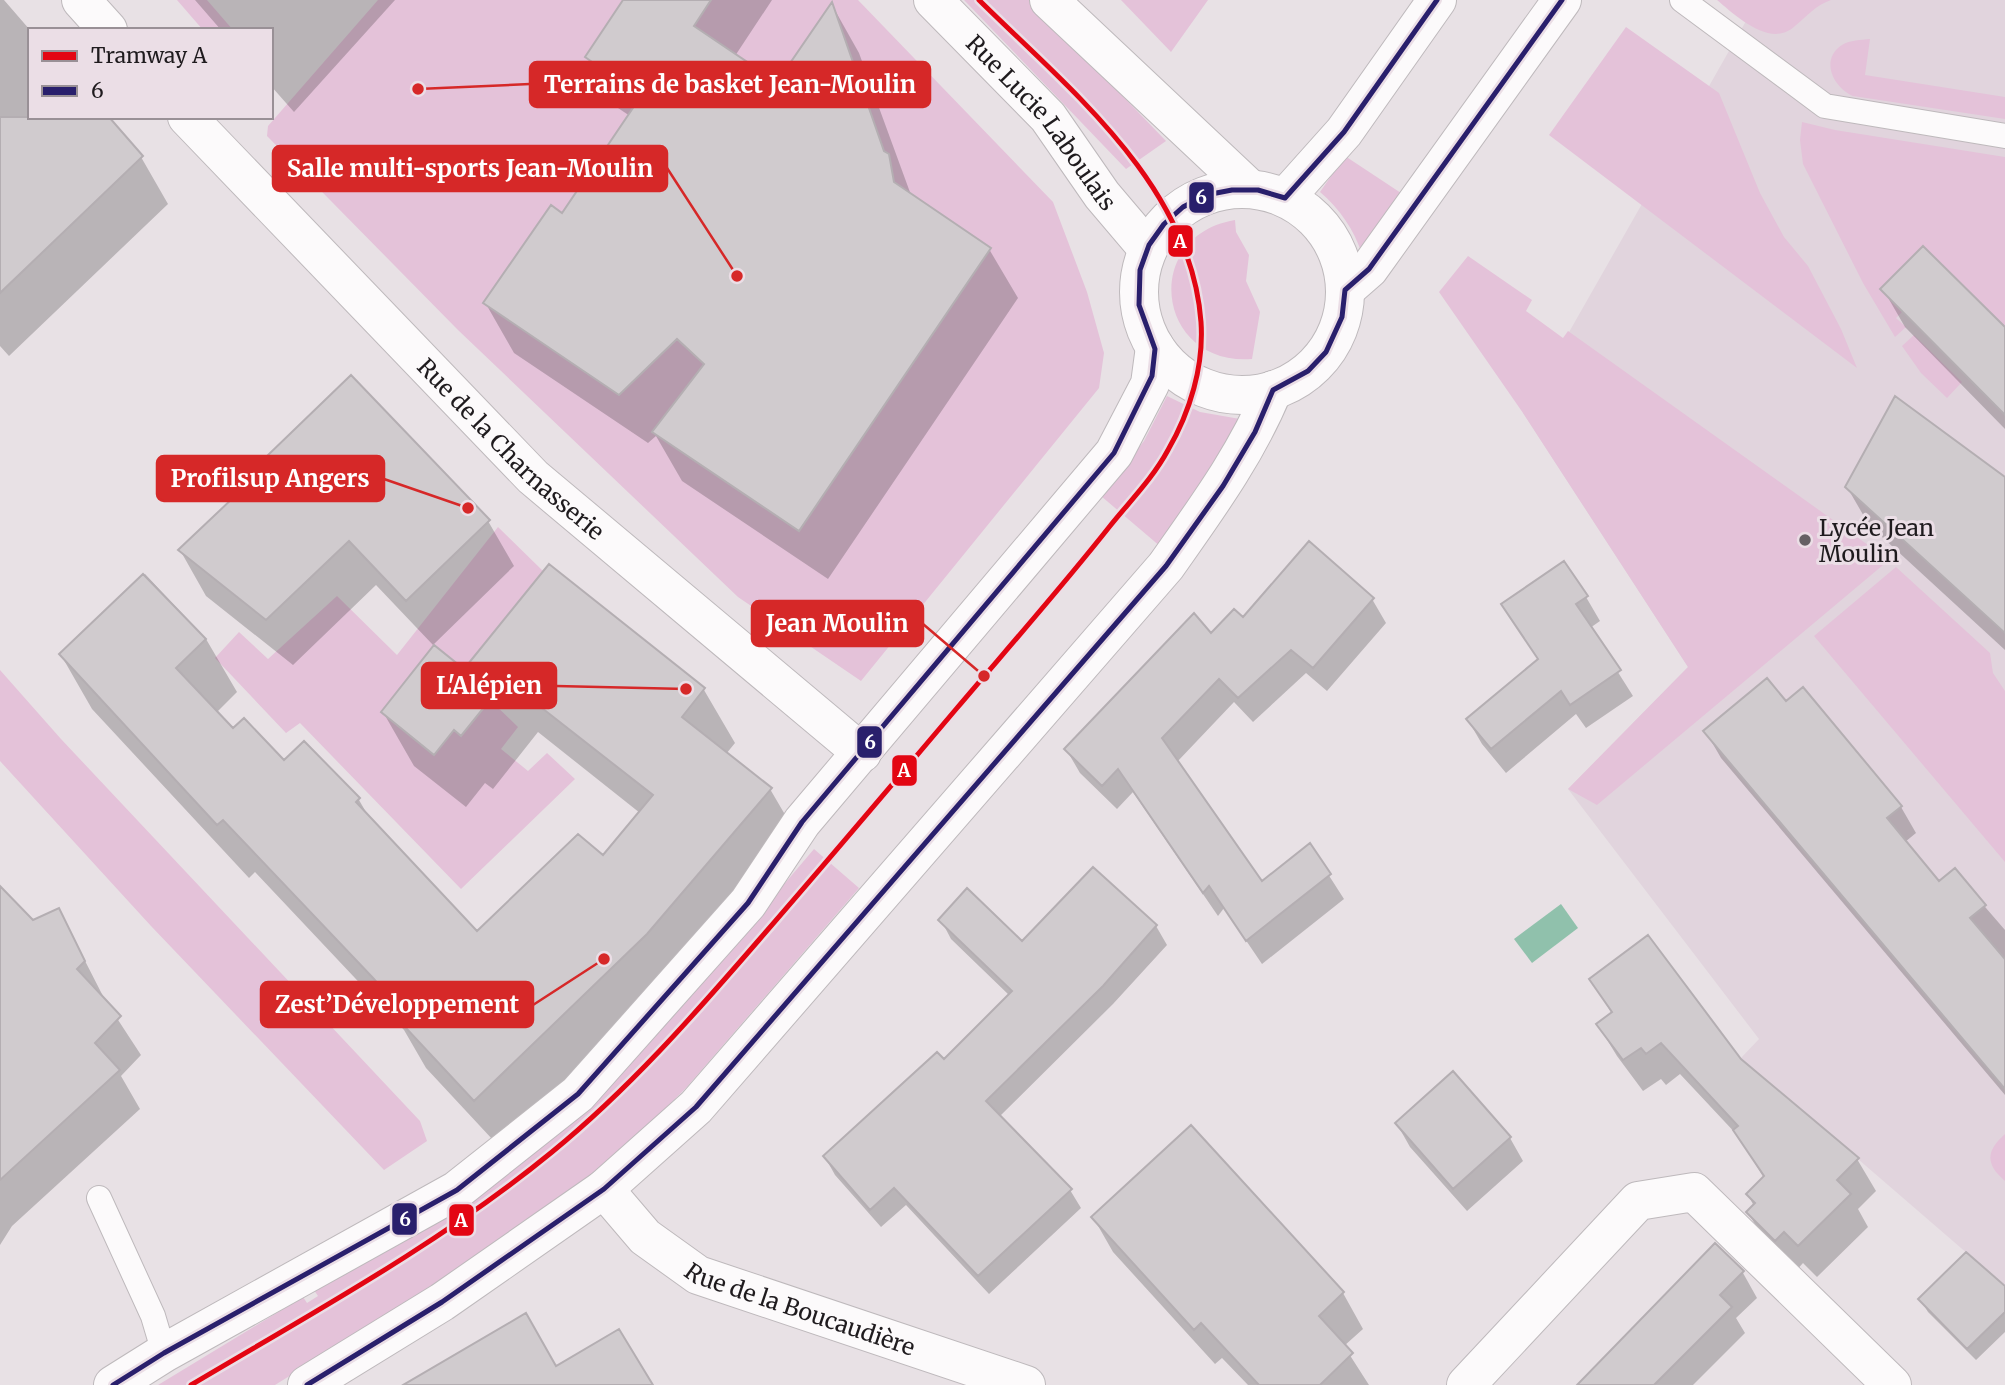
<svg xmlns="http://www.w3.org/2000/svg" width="2005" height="1385" font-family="Merriweather,serif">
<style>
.built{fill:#e1d4dd}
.green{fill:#e4c2d9}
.water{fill:#90c1ac}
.shadow{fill:#0003}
.building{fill:#d0cbce;stroke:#b4aeb2;stroke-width:2}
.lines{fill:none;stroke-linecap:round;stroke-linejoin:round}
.service-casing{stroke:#beb9bc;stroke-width:26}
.minor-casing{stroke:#beb9bc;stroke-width:40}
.service{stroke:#fcfafb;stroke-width:24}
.minor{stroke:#fcfafb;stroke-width:38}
.bus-1-casing{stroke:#ebdee6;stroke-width:10}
.bus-1{stroke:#291f6c;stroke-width:5}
.tram-1-casing{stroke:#ebdee6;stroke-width:10}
.tram-1{stroke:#e30613;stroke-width:5}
.poi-dot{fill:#656064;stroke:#ebdee6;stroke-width:2.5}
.labels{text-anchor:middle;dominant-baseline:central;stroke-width:6;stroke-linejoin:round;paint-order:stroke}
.street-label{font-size:23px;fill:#1f1b1e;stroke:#ebdee6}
.poi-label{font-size:23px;fill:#1f1b1e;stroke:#ebdee6;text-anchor:start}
.leader{fill:none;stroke:#d62828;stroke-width:2.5}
.callout-dot{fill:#d62828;stroke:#ebdee6;stroke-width:2.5}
.callout{fill:#d62828;stroke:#d62828;stroke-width:2.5}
.callout-label{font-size:24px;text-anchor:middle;font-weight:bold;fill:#fff}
.line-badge{stroke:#ebdee6;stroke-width:2.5}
.badge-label{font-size:19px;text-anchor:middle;font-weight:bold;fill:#fff}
</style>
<rect width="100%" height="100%" fill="#e8e1e5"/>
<path class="built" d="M1758,0H2005V1286L1741,1058L1759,1039L1568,789L1688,667L1523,413Z"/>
<path class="green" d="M177,0H207L233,30H203Z
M378,0H858L1053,202L1087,292L1104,353L1099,388L861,681L738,597L458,330L267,136L268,126Z
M964,0H1030L1166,141L1126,169Z
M1121,0H1208L1171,52Z
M1717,0H1831C1816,5 1807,16 1795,26C1771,49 1736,16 1717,0Z
M1626,27L1719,93L1760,193L1784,237L1808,266L1841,329L1857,368L1549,135Z
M1870,39L1865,75L2005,97V119L1853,96C1834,88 1819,60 1842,45C1850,40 1861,40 1870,39Z
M1802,122L1835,130L2005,157V327L1923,246L1903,311L1896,318L1906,327L1895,337L1863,283L1803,164L1800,140Z
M1345,156L1404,195L1362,254C1354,230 1340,209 1320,192Z
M1235,220L1236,232L1249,255L1246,281L1260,312L1252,359C1156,366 1140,236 1235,220Z
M1468,256L1532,300L1526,311L1563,338L1568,331L1889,560L1597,805L1568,789L1688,667L1523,413L1439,292Z
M1914,335L1962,382L1947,398L1921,373L1902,346Z
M1167,396L1200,412L1240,419L1225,453L1161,547L1101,496L1144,441Z
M498,527L543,571L447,690L454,730L461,736L490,700L518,727L501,749L528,771L547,753L575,779L461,889L300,723L286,733L215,658L239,632L268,659L337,596L397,655Z
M1896,567L1990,653L1993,673L2005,691V862L1814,636Z
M0,670L61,739L420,1121L427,1141L384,1170L151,926L0,761Z
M814,849L859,888L686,1088L622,1151L532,1224L528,1218L519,1224L523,1231L275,1385H158L303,1297L307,1303L318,1296L314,1290L666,1023Z
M2005,1134V1181C1985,1164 1986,1151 2005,1134Z"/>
<path class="water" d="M1561,904L1578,928L1532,963L1514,939Z"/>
<path class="shadow" d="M0,0H4L30,30V117L141,157L168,204L9,356L0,346Z
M195,0H395L294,112L271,86V30H221Z
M625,0H772L735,56L777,84L832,5L859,53L911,195L989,249L1018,298L828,579L682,481L656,436L648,443L514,353L486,304L563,215L630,116L615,106L587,57Z
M1883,289L2005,329V429L1905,327Z
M269,456L488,521L514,566L433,645L376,585L293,665L206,596L180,550L273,463Z
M1847,487L2005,502V650L1869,525Z
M549,567L704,690L735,743L726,754L770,789L801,842L506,1154L426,1068L404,1030L255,872L249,878L92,709L61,655L145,574L206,639L237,692L216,713L233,730L284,762L305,743L359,800L370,819L477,934L603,857L640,813L538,732L493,789L485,783L466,807L414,766L383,712L464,671Z
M1586,597L1600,621L1590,628L1633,696L1586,728L1576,714L1506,773L1482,744L1468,720L1539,660L1503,605Z
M1372,599L1386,623L1327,691L1306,673L1253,722L1234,702L1177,762L1262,883L1310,846L1344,899L1262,964L1224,908L1218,916L1133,792L1117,809L1080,773L1066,749L1211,636L1243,620Z
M1786,704L1901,807L1916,833L1905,842L1939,883L1954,871L2005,930V1095L1721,758L1706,732Z
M1093,869L1156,926L1167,945L1113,1004L999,1117L1070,1190L1081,1208L989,1294L906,1205L881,1227L835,1175L825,1157L944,1061L1010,996L951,939L941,920L1022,943Z
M0,888L33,922L59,910L105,1000L141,1055L121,1076L140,1109L12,1226L0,1245Z
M1592,980L1740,1060L1857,1159L1876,1191L1858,1209L1868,1227L1817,1277L1803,1263L1795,1272L1766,1244L1748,1212L1754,1206L1748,1195L1764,1178L1739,1137L1680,1074L1666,1085L1661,1079L1643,1091L1617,1056L1598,1025L1612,1014Z
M1452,1074L1510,1138L1523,1161L1467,1211L1410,1147L1397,1124Z
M1191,1128L1343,1293L1363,1329L1344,1346L1369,1385H1248L1222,1358L1215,1364L1113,1252L1093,1217Z
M1715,1245L1743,1273L1757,1298L1736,1318L1745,1333L1693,1385H1580Z
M2005,1288V1332L1976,1360L1928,1312L1920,1299Z"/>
<path class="building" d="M623,0H711L694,26L777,82L832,2L884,151L889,154L894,182L991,248L799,531L652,432L704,364L677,339L619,395L483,303L551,205L562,213L641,96L585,57Z
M0,117H109L143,156L0,293Z
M1923,246L2005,327V415L1880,289Z
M351,375L490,520L406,601L349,541L266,620L178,550L272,461L267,456Z
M1895,396L2005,477V633L1845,487Z
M1309,541L1374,598L1313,668L1291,650L1238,698L1219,679L1162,738L1262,881L1310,843L1331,874L1246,941L1209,886L1203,893L1118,769L1102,786L1064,749L1194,613L1211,633L1234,609L1243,617Z
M1564,561L1588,596L1576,604L1621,670L1570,705L1561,691L1491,749L1466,719L1538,659L1501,604Z
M549,564L705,688L682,717L772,788L647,934L474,1101L393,1014L399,1009L374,979L223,820L217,825L59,654L143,574L206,639L176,668L233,728L244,718L284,760L304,741L360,798L356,802L477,931L578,834L603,855L653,795L506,680L461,736L454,730L434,755L381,712L434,645L464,669Z
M1767,678L1786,701L1803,687L1902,806L1887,818L1939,881L1955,868L1986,905L1970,918L2005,959V1089L1703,731Z
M1093,867L1157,925L1103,986L986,1101L1072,1189L978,1276L894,1188L870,1210L823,1156L937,1052L944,1059L1012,991L938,920L967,888L1022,941Z
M0,886L33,920L59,908L85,961L77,969L121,1016L95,1043L120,1070L0,1180Z
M1648,935L1741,1059L1859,1158L1837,1180L1851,1194L1798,1246L1784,1232L1775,1241L1746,1212L1755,1203L1746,1194L1764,1176L1733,1130L1738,1126L1661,1043L1646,1054L1641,1048L1623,1060L1596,1024L1612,1012L1589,979Z
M1453,1071L1511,1137L1453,1189L1395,1123Z
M1191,1125L1344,1292L1319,1316L1353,1353L1320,1385H1259L1201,1323L1194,1330L1091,1217Z
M1715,1243L1744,1271L1720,1295L1732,1307L1654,1385H1577Z
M1966,1252L2005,1286V1312L1967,1349L1918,1299Z
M526,1313L556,1366L619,1329L653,1385H403Z"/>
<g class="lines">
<g class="service-casing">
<path id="service" d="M1682,0L1825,106L2005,136
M99,1198L153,1316L164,1353"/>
</g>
<g class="minor-casing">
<g id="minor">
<path d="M81,0L108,30"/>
<path id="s1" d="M933,0L1048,117L1102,195L1147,248"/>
<path d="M1049,0L1250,189"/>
<path id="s2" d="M187,117L533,477L862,753"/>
<circle cx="1242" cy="292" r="103"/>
<path d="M1285,198L1344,132L1437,0"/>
<path d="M1345,290L1369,269L1562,0"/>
<path id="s3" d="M604,1189L645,1237L698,1275L1026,1385"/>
<path d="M113,1385L164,1353L457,1190L578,1094L748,903L802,822L1114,453L1150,384L1155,347"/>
<path d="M307,1385L442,1302L604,1189L696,1107L1166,566C1206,509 1246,455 1273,390"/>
<path d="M1466,1385L1638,1201L1694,1192L1892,1385"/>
</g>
</g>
<use href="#service" class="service"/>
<use href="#minor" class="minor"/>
<g class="bus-1-casing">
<path id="bus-1" d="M113,1385L164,1353L457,1190L578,1094L748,903L802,822L1114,453L1152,376L1155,349L1139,305L1140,270L1149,245L1164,224L1183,207L1206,195L1232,190H1258L1285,198L1344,132L1437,0
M307,1385L442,1302L604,1189L696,1107L1166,566L1223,486L1255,432L1273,390L1308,371L1326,352L1342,317L1345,290L1369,269L1562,0"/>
</g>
<use href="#bus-1" class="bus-1"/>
<g class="tram-1-casing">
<path id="tram-1" d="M191,1385C314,1312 441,1243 552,1152C628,1090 694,1015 758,941C825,864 891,786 957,708C1008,648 1061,588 1110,526C1130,501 1153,478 1168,450C1190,412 1204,366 1201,322C1191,185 1070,90 979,0"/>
</g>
<use href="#tram-1" class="tram-1"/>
</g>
<circle class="poi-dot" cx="1805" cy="540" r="7"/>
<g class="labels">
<g class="street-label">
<text stroke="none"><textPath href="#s1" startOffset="164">Rue Lucie Laboulais</textPath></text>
<text stroke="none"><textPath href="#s2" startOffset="464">Rue de la Charnasserie</textPath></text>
<text stroke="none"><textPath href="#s3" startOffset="236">Rue de la Boucaudière</textPath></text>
</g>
<g class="poi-label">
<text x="1819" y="527">Lycée Jean<tspan x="1819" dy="26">Moulin</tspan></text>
</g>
</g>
<path class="leader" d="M418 89L530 84M737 276L667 168M468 508L384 479M984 676L923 624M686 689L556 686M604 959L533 1005"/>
<g class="callout-dot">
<circle cx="418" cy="89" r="7"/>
<circle cx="737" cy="276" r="7"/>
<circle cx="468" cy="508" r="7"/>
<circle cx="984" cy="676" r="7"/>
<circle cx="686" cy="689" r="7"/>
<circle cx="604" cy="959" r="7"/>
</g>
<g class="callout">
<rect x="530" y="62" width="400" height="45" rx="7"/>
<rect x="273" y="146" width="394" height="45" rx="7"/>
<rect x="157" y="456" width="227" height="45" rx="7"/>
<rect x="752" y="601" width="171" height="45" rx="7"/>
<rect x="422" y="663" width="134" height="45" rx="7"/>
<rect x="261" y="982" width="272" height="45" rx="7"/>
</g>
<g class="callout-label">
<text x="730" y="93">Terrains de basket Jean-Moulin</text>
<text x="470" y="177">Salle multi-sports Jean-Moulin</text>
<text x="270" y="487">Profilsup Angers</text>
<text x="837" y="632">Jean Moulin</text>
<text x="489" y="694">L'Alépien</text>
<text x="397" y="1013">Zest’Développement</text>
</g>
<g class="line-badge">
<rect x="1188" y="181" width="27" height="33" rx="7" fill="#291f6c"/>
<rect x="1167" y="224" width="27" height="34" rx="7" fill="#e30613"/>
<rect x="856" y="725" width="27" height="34" rx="7" fill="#291f6c"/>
<rect x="891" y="754" width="27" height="33" rx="7" fill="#e30613"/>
<rect x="391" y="1202" width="27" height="34" rx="7" fill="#291f6c"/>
<rect x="448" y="1203" width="27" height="34" rx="7" fill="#e30613"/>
</g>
<g class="badge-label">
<text x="1201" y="204">6</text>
<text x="1180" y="248">A</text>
<text x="870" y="749">6</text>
<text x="904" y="777">A</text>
<text x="405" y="1226">6</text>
<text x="461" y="1227">A</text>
</g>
<rect x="28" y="28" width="245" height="91" fill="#ebdee6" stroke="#999096" stroke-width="2"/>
<rect x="42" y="51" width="35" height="10" fill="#e30613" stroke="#999096" stroke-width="2"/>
<text x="91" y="63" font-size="21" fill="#1f1b1e">Tramway A</text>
<rect x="42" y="86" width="35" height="10" fill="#291f6c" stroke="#999096" stroke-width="2"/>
<text x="91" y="98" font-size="21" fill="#1f1b1e">6</text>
</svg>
